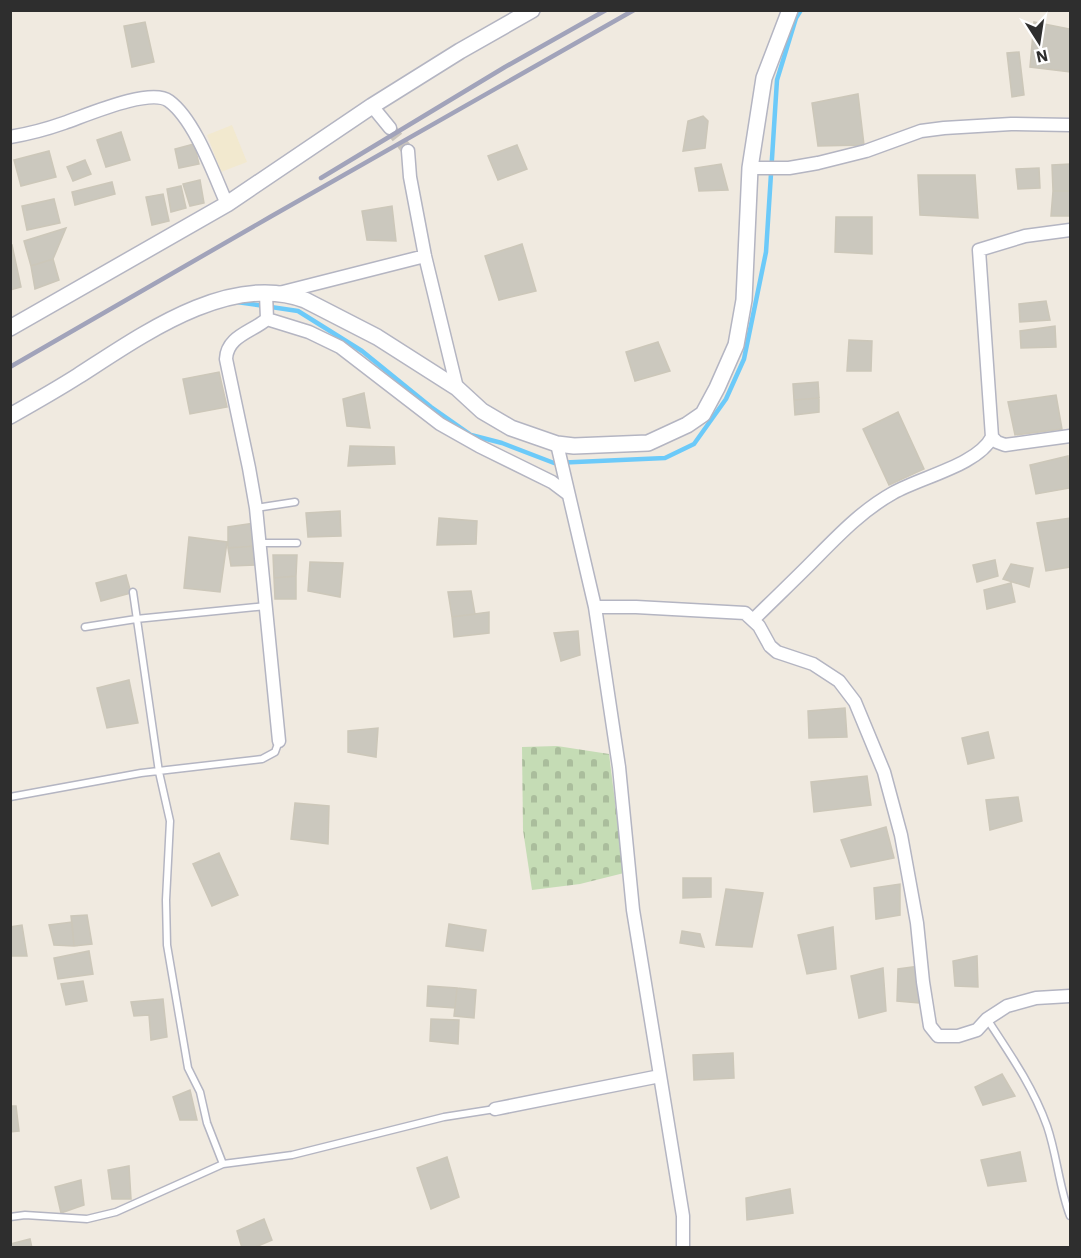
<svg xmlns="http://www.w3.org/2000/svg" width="1081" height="1258" font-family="'IBM Plex Sans',sans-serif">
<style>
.education{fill:#f2e9cf}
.cemetery{fill:url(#cemetery-stones)}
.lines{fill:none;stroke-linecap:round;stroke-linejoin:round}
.stream{stroke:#6ccaf9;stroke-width:4.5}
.building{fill:#cbc8be;stroke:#ccc7b9;stroke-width:1.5}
.minor-tunnel{stroke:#c9c4bc;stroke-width:12;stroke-dasharray:12 6;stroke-linecap:butt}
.service-casing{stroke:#b4b5c2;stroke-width:9}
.minor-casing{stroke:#b4b5c2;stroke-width:15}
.tertiary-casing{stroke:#b4b5c2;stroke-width:18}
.service{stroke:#fff;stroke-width:6}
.minor{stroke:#fff;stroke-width:12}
.tertiary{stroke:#fff;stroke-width:15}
.rail{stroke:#a1a3ba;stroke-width:4.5}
</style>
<defs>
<pattern id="cemetery-stones" width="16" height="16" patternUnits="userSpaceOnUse" patternTransform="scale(1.5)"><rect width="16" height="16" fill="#c5dcb5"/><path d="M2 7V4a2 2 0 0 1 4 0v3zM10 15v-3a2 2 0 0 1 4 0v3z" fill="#aabd9c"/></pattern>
</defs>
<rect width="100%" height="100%" fill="#f0eae0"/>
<path class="education" d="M232,125L247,162L221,172L207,135Z"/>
<path class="cemetery" d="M557,746L609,754L624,873L580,884L532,890L523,830L522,747Z"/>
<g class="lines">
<path class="stream" d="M237,302L298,311L362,351L431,407L471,435L502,443L554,463L665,458L694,444L726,399L744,359L766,252L777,80L796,18L801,10"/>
</g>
<path class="building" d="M145,22L154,62L132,67L124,26Z
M1034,22L1070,29V72L1030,67Z
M1019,52L1024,95L1012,97L1007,53Z
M858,94L864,145L818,146L812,103Z
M703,116L708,121L705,148L683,151L688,121Z
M121,132L130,160L106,167L97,140Z
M194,144L199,164L179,168L175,149Z
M517,145L527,169L498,180L488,156Z
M49,151L56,177L21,186L14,160Z
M85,160L91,174L73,181L67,167Z
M721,164L728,190L699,191L695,168Z
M1070,164V191H1053L1052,165Z
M1039,168L1040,188L1018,189L1016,169Z
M918,175H975L978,218L920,215Z
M200,180L204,203L190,206L183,184Z
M112,182L115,194L75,205L72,192Z
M181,186L186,208L171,212L167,189Z
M1053,191H1070V216H1051Z
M163,194L169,221L152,225L146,197Z
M54,199L60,223L27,230L22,206Z
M392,206L396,241L367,240L362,211Z
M836,217H872V254L835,252Z
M66,228L53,259L31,266L24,241Z
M522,244L536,291L499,300L485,256Z
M12,245L21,287L10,290V246Z
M53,259L59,280L35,289L31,266Z
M1046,301L1050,320L1020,322L1019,304Z
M1055,326L1056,347L1021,348L1020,331Z
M849,340L872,341L871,371H847Z
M658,342L670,371L635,381L626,352Z
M219,372L227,407L190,414L183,379Z
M818,382L819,398L794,400L793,384Z
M364,393L370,428L347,426L343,399Z
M1056,395L1062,429L1015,435L1008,402Z
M819,398V412L795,415L794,400Z
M898,412L924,469L889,485L863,429Z
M350,446L394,447L395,464L348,466Z
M1068,456L1070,488L1036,494L1030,465Z
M340,511L341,536L308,537L306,513Z
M439,518L477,521L476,544L437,545Z
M1070,518V567L1046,571L1037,523Z
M254,523L257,546L228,548V527Z
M189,537L227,542L220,592L184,588Z
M257,546L258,565L231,566L228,548Z
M273,555H297L296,576L274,578Z
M995,560L998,576L977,582L973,565Z
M310,562L343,563L340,597L308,591Z
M1011,564L1033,568L1029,587L1003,579Z
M126,575L131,593L101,601L96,583Z
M296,576V599H275L274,578Z
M1011,583L1015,602L987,609L984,590Z
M471,591L475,614L452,617L448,592Z
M489,612V633L454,637L452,617Z
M578,631L580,655L561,661L554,633Z
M129,680L138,723L107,728L97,688Z
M845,708L847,737L809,738L808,711Z
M378,728L376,757L348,752V731Z
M988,732L994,758L968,764L962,738Z
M867,776L871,805L814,812L811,782Z
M1018,797L1022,821L990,830L986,800Z
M295,803L329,806L328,844L291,839Z
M886,827L894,858L851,867L841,840Z
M219,853L238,895L212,906L193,864Z
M683,878H711V897L683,898Z
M900,884V915L876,919L874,888Z
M726,889L763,893L752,947L716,945Z
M87,915L92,944L74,946L71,916Z
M72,922L74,946L54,945L49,925Z
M449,924L486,930L483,951L446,946Z
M22,925L27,956H10V927Z
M833,927L836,969L807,974L798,935Z
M682,931L700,934L704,947L680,943Z
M89,951L93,974L58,979L54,958Z
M977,956L978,987L955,986L953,961Z
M919,966V1003L897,1001L898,969Z
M883,968L886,1011L859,1018L851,976Z
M83,981L87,1001L66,1005L61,984Z
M428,986L457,988L455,1008L427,1006Z
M457,988L476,990L474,1018L454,1016Z
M163,999L167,1037L151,1040L149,1015L134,1016L131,1002Z
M431,1019L459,1020L458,1044L430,1041Z
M733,1053L734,1078L694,1080L693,1055Z
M1002,1074L1015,1096L983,1105L975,1087Z
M190,1090L197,1120H180L173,1097Z
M10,1106H16L19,1131L10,1132Z
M1020,1152L1026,1181L988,1186L981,1160Z
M447,1157L459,1197L431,1209L417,1168Z
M129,1166L131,1199H112L108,1170Z
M81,1180L84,1205L61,1213L55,1187Z
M790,1189L793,1213L747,1220L746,1198Z
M264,1219L272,1240L253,1248H242L237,1231Z
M30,1239L32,1248H10V1244Z"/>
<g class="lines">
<path class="minor-tunnel" d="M390,128L408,151"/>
<g class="service-casing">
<path id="service" d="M256,508L295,502
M261,543H297
M133,592L159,772L170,821L166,900L167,945L188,1068L200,1092L207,1123L223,1164L292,1155L444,1117L495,1109
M85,627L136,619L266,606
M10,797L141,773L262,759L275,752L279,741
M987,1019C1010,1054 1033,1087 1047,1126C1057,1155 1059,1187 1070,1216
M10,1217L25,1215L87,1219L116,1212L223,1164"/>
</g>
<g class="minor-casing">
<path id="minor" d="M372,106L390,128
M10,137C28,134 47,129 64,123C85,116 150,87 169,101C195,120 214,175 227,204
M408,151L410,177L425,256L457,388
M750,168H789L818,163L866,151L921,131L944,128L1011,124L1070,125
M279,293L425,256
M266,294L267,319C252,332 227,336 226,359L249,468L256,508L279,741
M267,319L309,332L340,347L440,424L479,446L552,482L568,494
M992,437L997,442L1005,445L1070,436
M557,444L595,607L619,767L633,910L683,1216V1248
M595,607H636L745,613L759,626L770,646L777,652L813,664L839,681L855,702L884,772L901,835L917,923L923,982L930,1026L938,1036H958L977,1030L987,1019L1007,1006L1036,998L1070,996
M753,620C771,602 789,585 806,568C834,540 859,512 893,493C921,477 978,465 992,437L979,250L1025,236L1070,230
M495,1109L660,1076"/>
</g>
<g class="tertiary-casing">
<path id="tertiary" d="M10,328L227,204L372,106L460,51L532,10
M10,416C33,403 56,390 78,376C139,337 229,271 305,300L377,337L457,388L482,411L511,428L557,444L574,446L648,443L687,425L703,414L717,388L736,345L744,300L750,168L764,78L790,10"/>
</g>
<use href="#service" class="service"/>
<use href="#minor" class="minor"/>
<use href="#tertiary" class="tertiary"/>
<path class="rail" d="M321,178L505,67L606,10
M10,367L270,217L634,10"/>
</g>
<rect width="1081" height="1258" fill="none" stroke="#2e2e2e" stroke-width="24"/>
<g transform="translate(1039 42) rotate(168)" stroke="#ffffff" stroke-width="4.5" paint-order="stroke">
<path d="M0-4.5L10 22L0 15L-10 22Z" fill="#2e2e2e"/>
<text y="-9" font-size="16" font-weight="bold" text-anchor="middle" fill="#2e2e2e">N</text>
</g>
</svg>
